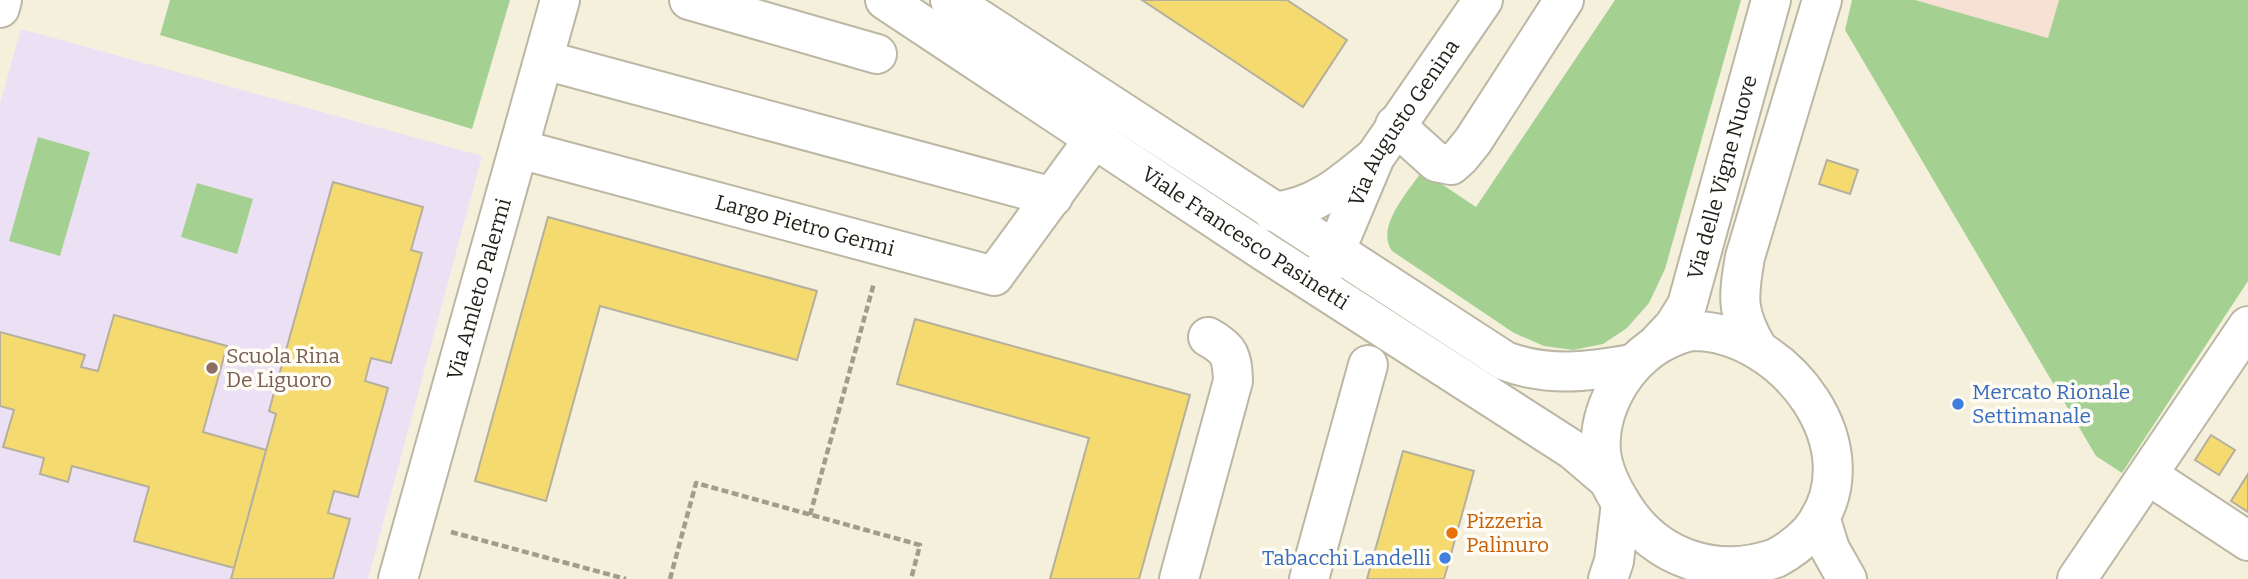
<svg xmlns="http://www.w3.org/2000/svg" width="2248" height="579" font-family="Bitter,serif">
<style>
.commercial{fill:#f7e0d4}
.education{fill:#ece0f4}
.green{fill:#a4d192}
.building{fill:#f5da70;stroke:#b5b09e;stroke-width:2}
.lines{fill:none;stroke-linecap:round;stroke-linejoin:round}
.minor-casing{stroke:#bcb7a4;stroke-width:42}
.major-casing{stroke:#bcb7a4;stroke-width:42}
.path{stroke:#a09d8e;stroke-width:4.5;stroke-dasharray:7 3.5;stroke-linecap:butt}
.minor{stroke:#fff;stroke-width:38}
.major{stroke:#fff;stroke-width:38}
.education-dot{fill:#8d6e63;stroke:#fffdf5;stroke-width:2.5}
.shop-dot{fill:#3f7fe0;stroke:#fffdf5;stroke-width:2.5}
.food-dot{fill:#e8710a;stroke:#fffdf5;stroke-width:2.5}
.labels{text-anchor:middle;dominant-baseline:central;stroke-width:7;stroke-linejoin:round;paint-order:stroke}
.street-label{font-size:21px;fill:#211f18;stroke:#fffdf5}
.education-label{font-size:21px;fill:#785e54;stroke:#fffdf5;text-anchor:start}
.shop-label{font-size:21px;fill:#366cbe;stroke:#fffdf5;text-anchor:start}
.food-label{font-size:21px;fill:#c56008;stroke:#fffdf5;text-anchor:start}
</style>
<rect width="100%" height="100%" fill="#f5f0dc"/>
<path class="commercial" d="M1915,0H2059L2048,38Z"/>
<path class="education" d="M21,29L482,156L368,579H0V104Z"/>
<path class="green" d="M170,0H510L472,129L160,35Z
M1615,0H1741L1665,269L1649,303L1627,328L1603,344L1573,350L1544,346L1514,333L1392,251C1375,227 1408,192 1422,171L1476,207Z
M1852,0H1915L2048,38L2059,0H2248V281L2122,473L2096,456L1845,30Z
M38,137L90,152L60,256L9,241Z
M197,183L253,199L237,254L181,237Z"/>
<path class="building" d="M1142,0H1287L1347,40L1303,107Z
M1827,160L1858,170L1850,194L1819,184Z
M333,182L423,207L411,250L422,253L391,363L371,358L365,381L388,388L358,497L334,491L328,513L350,519L333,579H231L276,414L269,411Z
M548,217L817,291L797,360L600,306L546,501L475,481Z
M114,315L227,346L203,432L266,450L234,568L134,541L149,487L72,466L68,482L40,474L44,458L3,447L14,410L0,406V332L85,355L81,367L98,371Z
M915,319L1190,395L1139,579H1050L1089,438L897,384Z
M2211,435L2235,450L2219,475L2195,460Z
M1403,451L1474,471L1444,579H1367Z
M2248,474V512L2231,501Z"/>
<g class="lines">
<g class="minor-casing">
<g id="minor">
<path d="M689,0L877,54"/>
<path id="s1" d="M885,0L1265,252L1573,450L1607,479"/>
<path d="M950,0L1505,361C1548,377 1588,372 1632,364"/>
<path d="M0,8L2,0"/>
<path d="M544,60L1053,197"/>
<path d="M1395,125L1436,162L1451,165L1460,157L1473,141L1564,0"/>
<path id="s2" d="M519,149L994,276L1094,139"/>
<path d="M1273,212C1314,208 1340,186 1371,160"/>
<path id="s3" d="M1321,274L1335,252L1375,157L1483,0"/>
<path d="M2148,475L2248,541"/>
<path d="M1820,517L1830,549L1847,579"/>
<path id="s4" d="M398,579L560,0"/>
<path d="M1179,579L1233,381C1232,356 1230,349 1208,337"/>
<path d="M1309,579L1368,365"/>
<path d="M2077,579L2248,326"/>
</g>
</g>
<g class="major-casing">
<g id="major">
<path d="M1691,331C1784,329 1877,451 1810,532C1800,543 1789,551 1776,558C1717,579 1656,559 1623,506C1612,489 1603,472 1601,452C1599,427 1607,403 1620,382C1637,356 1661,338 1691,331Z"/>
<path id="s5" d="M1657,344L1674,326L1687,305L1771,0"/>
<path d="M1758,349C1736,313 1738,297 1745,257L1822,0"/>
<path d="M1608,579L1614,561L1621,503"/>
</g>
</g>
<path class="path" d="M810,515L874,283
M451,532L626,579
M670,579L696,483L920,545L911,579"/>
<use href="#minor" class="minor"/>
<use href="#major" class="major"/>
</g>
<circle class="education-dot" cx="212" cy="368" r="7"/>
<g class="shop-dot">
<circle cx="1958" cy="404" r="7"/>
<circle cx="1445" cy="558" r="7"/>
</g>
<circle class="food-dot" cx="1452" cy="533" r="7"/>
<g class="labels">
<g class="street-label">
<text stroke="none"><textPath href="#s3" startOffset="173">Via Augusto Genina</textPath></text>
<text stroke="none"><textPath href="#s5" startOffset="182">Via delle Vigne Nuove</textPath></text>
<text stroke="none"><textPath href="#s2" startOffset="296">Largo Pietro Germi</textPath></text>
<text stroke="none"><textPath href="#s1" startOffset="432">Viale Francesco Pasinetti</textPath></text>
<text stroke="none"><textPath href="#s4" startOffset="301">Via Amleto Palermi</textPath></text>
</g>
<g class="education-label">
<text x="226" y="356">Scuola Rina<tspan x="226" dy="24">De Liguoro</tspan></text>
</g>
<g class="shop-label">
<text x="1972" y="392">Mercato Rionale<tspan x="1972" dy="24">Settimanale</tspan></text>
<text x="1431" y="558" text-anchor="end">Tabacchi Landelli</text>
</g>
<g class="food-label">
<text x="1466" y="521">Pizzeria<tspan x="1466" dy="24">Palinuro</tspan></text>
</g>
</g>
</svg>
